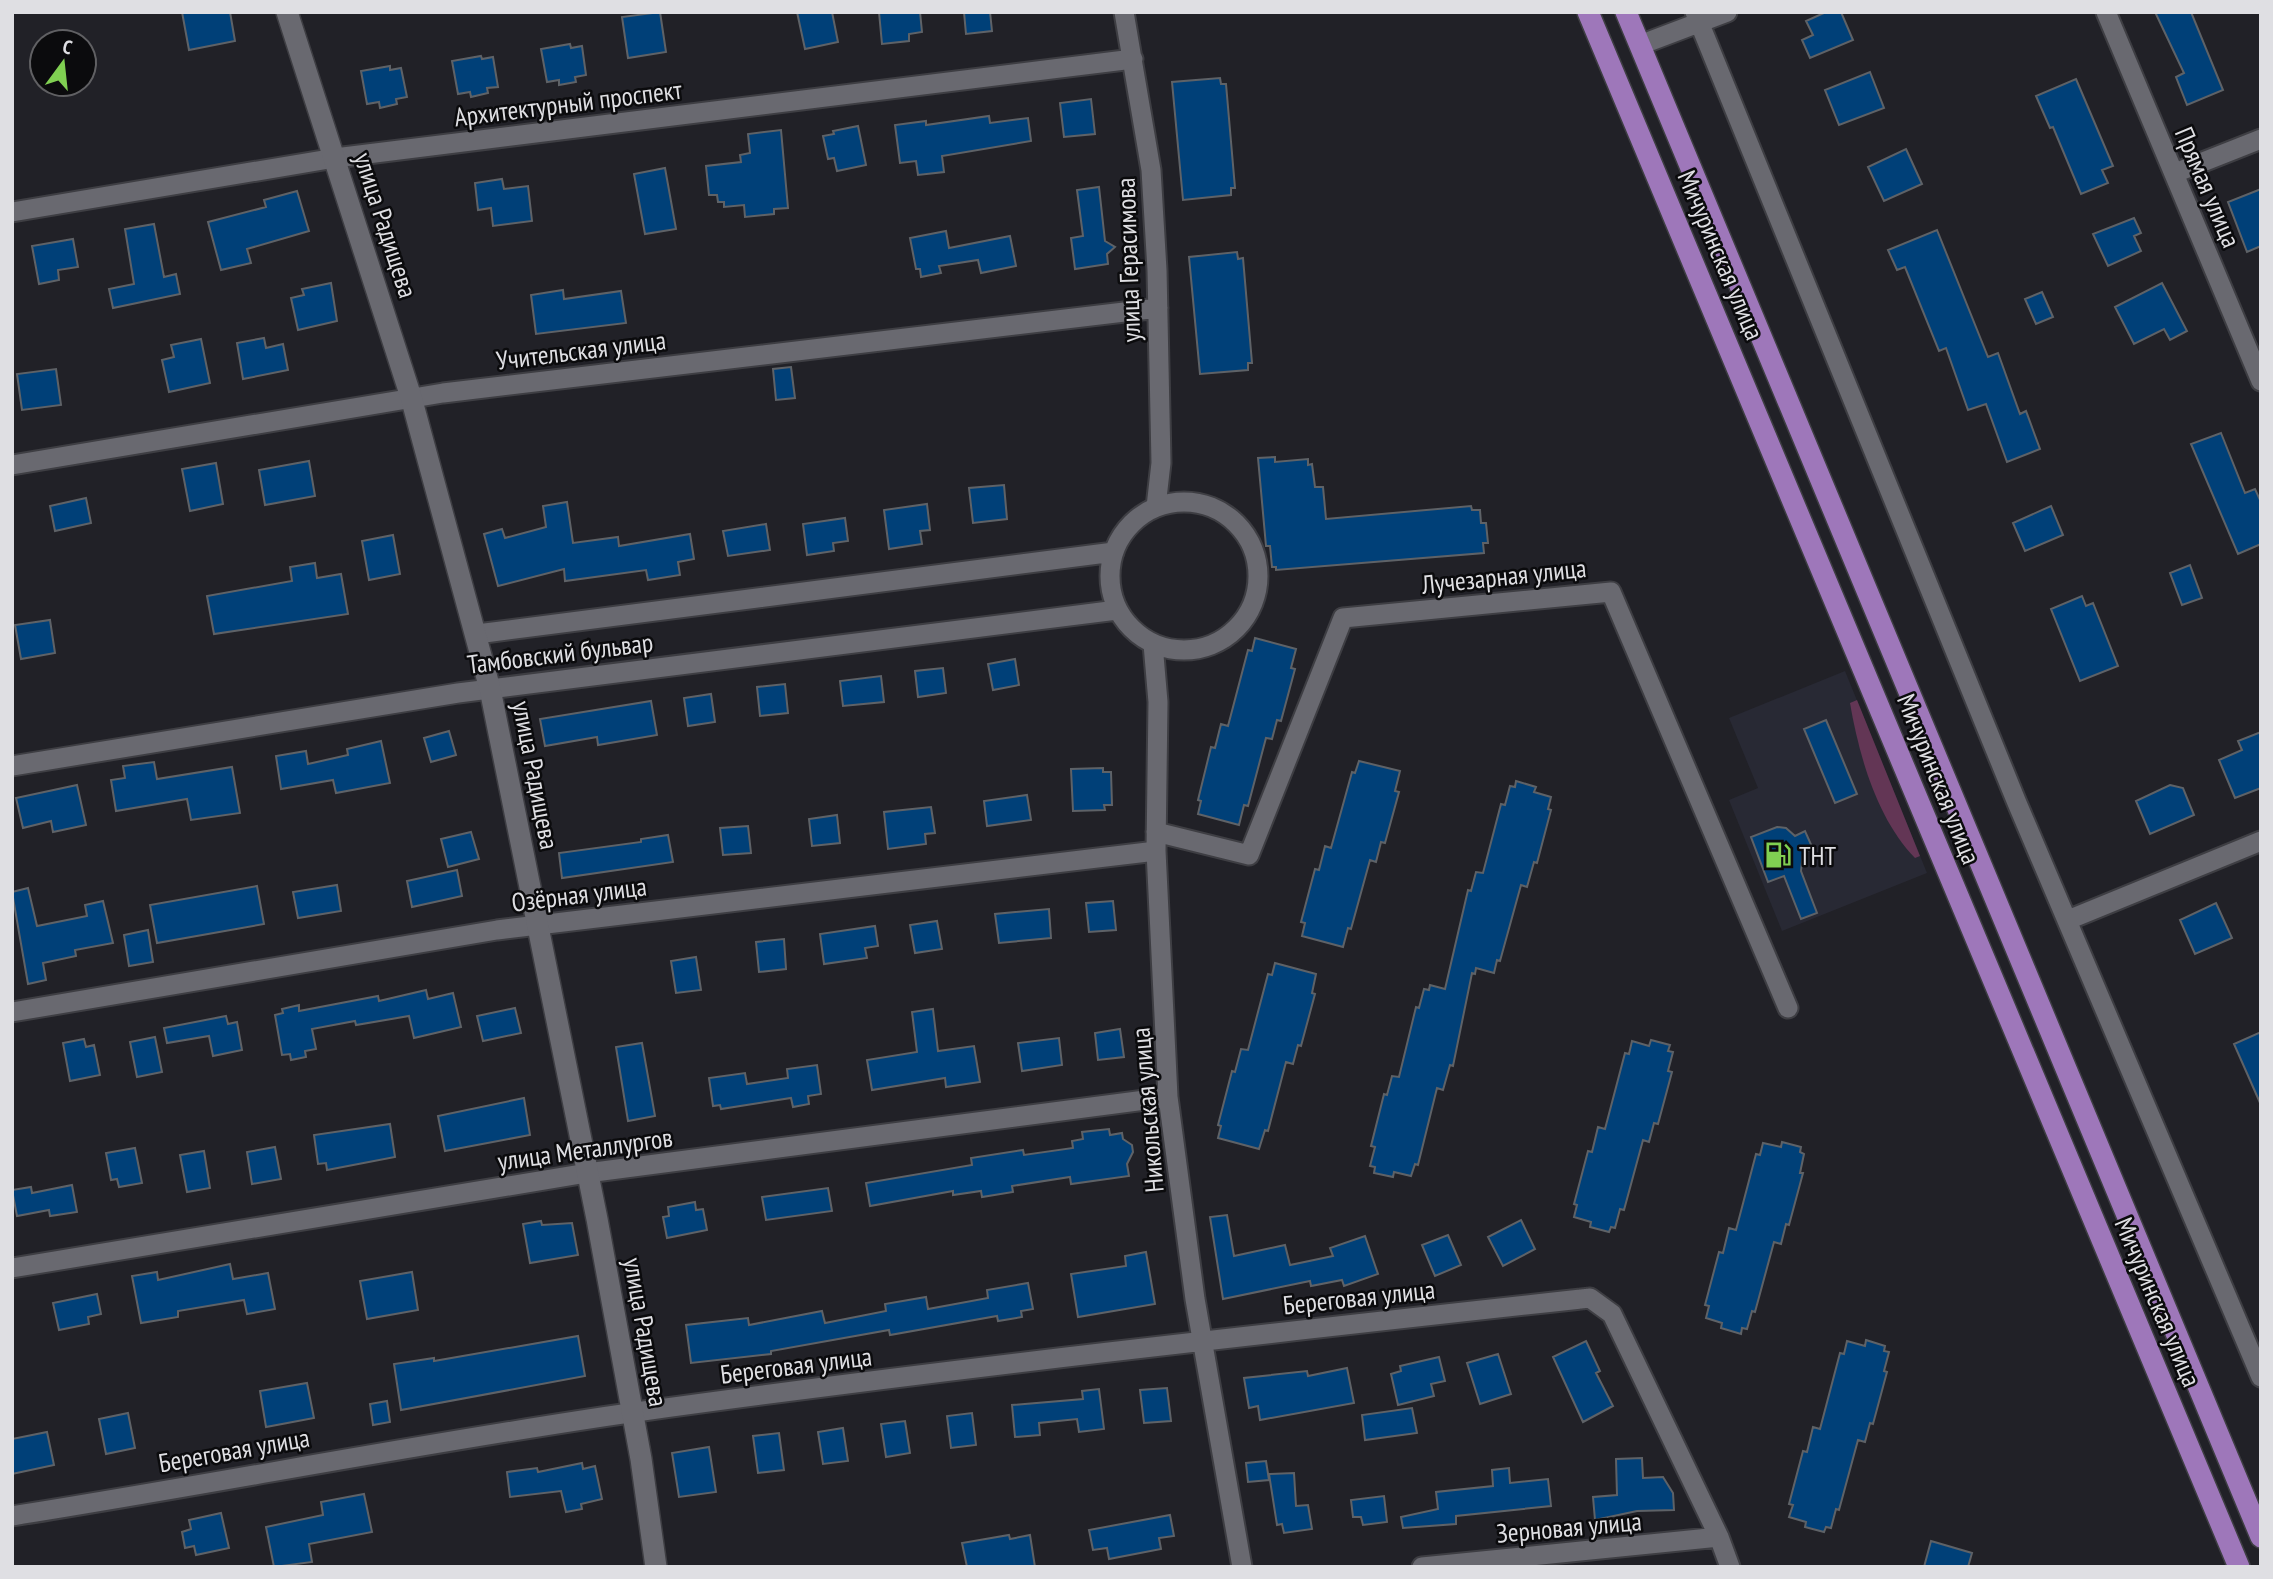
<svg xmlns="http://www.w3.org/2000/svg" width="2273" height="1579" font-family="'PT Sans Narrow',sans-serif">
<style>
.built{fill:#282934}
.green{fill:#633655}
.building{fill:#004078;stroke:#5e6267;stroke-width:2}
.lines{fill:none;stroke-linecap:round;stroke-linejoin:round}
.street-casing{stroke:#3e3e43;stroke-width:23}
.secondary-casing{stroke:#3e3e43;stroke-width:24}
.primary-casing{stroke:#3e3e43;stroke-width:24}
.street{stroke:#696970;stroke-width:19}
.secondary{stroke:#696970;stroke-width:21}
.primary{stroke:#9e77ba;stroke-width:21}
.labels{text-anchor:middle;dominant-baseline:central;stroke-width:5;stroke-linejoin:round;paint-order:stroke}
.street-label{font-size:26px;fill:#dfdfe3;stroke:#0b0b0d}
.poi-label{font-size:26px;fill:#dfdfe3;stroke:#0b0b0d;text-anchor:start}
</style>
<rect width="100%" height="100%" fill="#212127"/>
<path class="built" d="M1845,671L1927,873L1782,931L1729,800L1758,788L1729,718Z"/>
<path class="green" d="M1857,700L1920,856L1915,858C1877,819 1859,756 1850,703Z"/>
<path class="building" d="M182,12H230L235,41L189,50Z
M660,12L666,52L628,58L622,17Z
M797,12H832L838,42L805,49Z
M879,12H920L922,32L909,34V41L882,44Z
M964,12H990L992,31L966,34Z
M1826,12H1841L1853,40L1810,58L1802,40L1813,35L1806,21Z
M2155,12H2191L2223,90L2187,105L2176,77L2184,73Z
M570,44L571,48L582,46L586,75L575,77L576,82L559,85V80L547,82L541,49Z
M481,56L482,59L493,57L498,87L487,88L488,93L471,97L470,92L458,94L452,61Z
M390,66V70L401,68L407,97L396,99L397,104L380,108L379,102L367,104L361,71Z
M1870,72L1884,108L1839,125L1825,90Z
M1220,78L1221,84H1226L1235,188H1231V195L1183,200L1172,82Z
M2076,79L2113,166L2102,170L2108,183L2081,194L2053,127L2050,128L2036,96Z
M1091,99L1095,134L1064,137L1060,103Z
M989,116L990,123L1028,118L1031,141L942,156L944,172L918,175L916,161L900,163L895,125L926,121V125Z
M858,126L866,165L837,171L834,158L828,159L823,136L834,134L833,131Z
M781,130L788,208L774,209V214L745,217L744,205L724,207V202H718L717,195H709L706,166L741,162L740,155L750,153L748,134Z
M1906,149L1922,184L1884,201L1868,167Z
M665,168L676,229L645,234L634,174Z
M502,179L504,189L528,186L532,221L493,226L491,208L478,210L475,183Z
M1099,187L1105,241L1115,247L1107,254L1108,264L1075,269L1071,238L1083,236L1077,190Z
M2261,189V246L2247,252L2228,202Z
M297,191L309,231L247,249L251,263L221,270L208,222L266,207L264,200Z
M2134,218L2141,233L2134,236L2141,251L2108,266L2093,234Z
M154,224L164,277L176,274L180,294L113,308L109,289L134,284L125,229Z
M1937,230L1988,357L1998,353L2020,414L2026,411L2040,449L2007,462L1986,404L1968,410L1946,348L1939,351L1905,267L1897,270L1888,250Z
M946,231L949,248L1010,236L1016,266L981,273L978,260L939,266L941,273L921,277L920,269H916L910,238Z
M73,239L78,267L58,270L59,280L39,284L32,246Z
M1237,252L1238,259L1243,258L1252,363H1248V370L1200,374L1189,257Z
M331,283L337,321L298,330L291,298L304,295L302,289Z
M2162,283L2187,331L2170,340L2164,329L2134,344L2115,307Z
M563,290L564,299L621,291L626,323L536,334L531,295Z
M2042,292L2053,317L2036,324L2025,299Z
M264,338L266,348L283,344L288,370L243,379L237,343Z
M201,339L210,383L169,392L162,360L174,357L171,345Z
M791,367L795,398L776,400L773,369Z
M56,369L61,405L22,410L17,374Z
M2221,433L2245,493L2255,489L2261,502V544L2238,554L2191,444Z
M1275,457V462L1308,459V465L1312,464L1315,487H1323L1326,519L1471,506L1472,510H1480L1481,523H1486L1488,543H1483L1484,553L1276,570V567H1272L1270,546H1266L1258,458Z
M309,461L315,496L265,505L259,470Z
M216,463L223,504L190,511L182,469Z
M1004,485L1007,519L973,523L969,488Z
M86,498L91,523L55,531L50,506Z
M567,502L573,543L618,537L619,546L690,534L694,559L678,562L680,575L648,580L646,570L565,581L564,569L498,586L484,534L502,529L505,538L546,527L543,506Z
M927,504L930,530L920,531L922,544L889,549L884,510Z
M2051,506L2063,535L2025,551L2013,523Z
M845,518L848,541L833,543L834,551L807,555L803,524Z
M766,524L770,550L728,556L723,531Z
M393,535L400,574L369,580L362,541Z
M315,563L317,578L341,574L348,614L214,634L207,596L292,581L290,567Z
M2190,565L2202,598L2182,605L2170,573Z
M2082,596L2086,606L2093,603L2118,666L2080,681L2051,609Z
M50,620L55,653L21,659L15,625Z
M1255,638L1296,649L1291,668L1295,669L1281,721L1277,720L1272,739L1266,738L1248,806L1244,805L1239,825L1198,814L1201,801L1198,800L1211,747L1215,748L1221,724L1228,726L1248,650L1252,651Z
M1015,659L1019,685L993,690L988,664Z
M943,668L946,693L918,697L915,671Z
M881,676L884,702L843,706L840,681Z
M785,684L788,713L760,716L757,687Z
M711,694L715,722L688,726L684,698Z
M651,701L657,735L598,745L597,737L545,746L540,719Z
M1826,720L1857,794L1835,803L1804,729Z
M449,731L456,755L431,762L424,738Z
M2261,732V788L2235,798L2219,760L2242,750L2238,741Z
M381,741L390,783L336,793L333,780L281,789L276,756L306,751L308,764L348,755L347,749Z
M1359,761L1400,771L1395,791L1399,792L1385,843L1381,842L1376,862L1370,860L1351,929L1348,928L1343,947L1302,936L1305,923L1301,922L1315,869L1319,870L1325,846L1331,848L1352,772L1355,773Z
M154,762L157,779L232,767L240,813L191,820L187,799L116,811L111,780L125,778L123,766Z
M1103,768V772H1111L1112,805H1104L1105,810L1073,811L1071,769Z
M1516,781L1536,787L1534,792L1551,797L1548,809L1551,810L1537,863L1534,862L1527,887L1521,885L1500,961L1497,960L1494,973L1476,968L1475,974L1472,973L1453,1066L1450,1065L1443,1090L1437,1088L1418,1165L1415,1164L1411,1176L1394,1172L1393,1177L1374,1173L1375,1167L1370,1166L1375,1147L1371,1146L1384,1094L1387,1095L1392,1076L1399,1077L1416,1007L1419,1008L1424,989L1429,990L1430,985L1445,989L1468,890L1471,891L1476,872L1483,873L1501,804L1505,805L1510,786L1515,787Z
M77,785L86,825L53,832L51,821L23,828L16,798Z
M2170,785L2183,788L2194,815L2150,834L2136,801Z
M1027,795L1031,820L987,826L984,801Z
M931,807L935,833L925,834L926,844L888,849L884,812Z
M837,815L840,843L812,846L809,819Z
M748,826L751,853L723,855L720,828Z
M1777,827L1786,828L1795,836L1805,831L1813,849L1803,853L1801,871L1817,913L1801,919L1784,876L1768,882L1751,837Z
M471,832L479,859L448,867L441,839Z
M668,835L673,862L562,878L559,853L641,842V839Z
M457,870L462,896L412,907L407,881Z
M337,885L341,911L298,918L293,892Z
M257,886L264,924L157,943L150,905Z
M28,888L37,926L87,916L85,905L103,901L113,943L75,950L76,956L43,963L46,980L28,984L12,892Z
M1113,901L1116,930L1089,932L1086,903Z
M2216,903L2232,938L2195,954L2180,920Z
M1049,909L1051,938L999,943L995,914Z
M937,921L942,949L915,953L910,925Z
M875,926L878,946L865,948L867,958L824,964L820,934Z
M148,930L153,962L129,966L124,935Z
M784,939L786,969L759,972L756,942Z
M696,957L701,990L676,993L671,961Z
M1275,963L1316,974L1312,993L1315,994L1301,1046L1298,1045L1293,1064L1286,1062L1268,1131L1265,1130L1259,1149L1218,1138L1221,1126L1218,1125L1232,1071L1235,1072L1241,1049L1248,1050L1268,974L1272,975Z
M426,990L428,999L453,993L461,1027L414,1038L409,1016L356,1025L355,1021L312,1029L316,1049L305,1051L306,1057L291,1060L290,1054L282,1055L275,1015L283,1013L282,1009L299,1005V1011L378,996L379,1001Z
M515,1008L521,1033L483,1041L477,1016Z
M933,1009L938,1051L974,1046L980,1082L946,1087L945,1078L872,1090L867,1060L917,1052L912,1012Z
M226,1016L228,1024L237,1022L242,1050L213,1056L209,1036L167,1043L164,1028Z
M1120,1029L1124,1057L1098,1060L1095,1033Z
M2261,1032V1105L2234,1044Z
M155,1037L162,1072L137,1077L130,1042Z
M1059,1038L1062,1065L1022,1071L1018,1043Z
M84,1039L86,1047L94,1045L100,1075L70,1081L63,1043Z
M1651,1040L1670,1045L1668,1051L1673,1052L1668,1071L1672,1072L1658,1124L1654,1123L1649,1142L1643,1140L1624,1210L1620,1209L1615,1228L1611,1227L1609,1232L1590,1227L1591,1222L1574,1217L1577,1205L1574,1204L1588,1151L1592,1152L1598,1127L1605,1129L1625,1053L1629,1054L1632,1041L1649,1046Z
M642,1043L655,1116L628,1121L616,1047Z
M817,1065L821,1094L808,1096L809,1104L793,1107L791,1098L721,1109L720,1105L713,1106L709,1078L745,1073L747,1084L788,1078L787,1069Z
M524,1098L530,1135L445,1151L438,1116Z
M390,1124L395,1157L327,1170L326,1163L318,1164L314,1135Z
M1109,1129L1110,1135L1122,1133L1123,1139L1132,1145L1133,1152L1127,1164L1129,1176L1071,1184L1070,1177L1012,1186L1013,1192L982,1197L981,1191L953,1195V1191L870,1206L866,1183L972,1165L971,1158L1023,1150L1024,1155L1073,1148L1072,1141L1083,1139L1082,1132Z
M1782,1142L1801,1147L1800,1152L1804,1154L1800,1173H1803L1789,1225L1786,1224L1781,1244L1774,1242L1755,1312L1752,1311L1747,1329L1742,1328L1741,1334L1721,1328L1722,1323L1706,1318L1709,1306L1705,1305L1719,1252L1723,1253L1729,1228L1736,1230L1756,1154L1760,1155L1763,1143L1781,1147Z
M275,1147L281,1179L252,1184L247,1152Z
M135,1148L142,1183L119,1187L117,1179L111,1180L106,1153Z
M204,1151L210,1188L187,1192L180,1155Z
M72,1185L77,1212L50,1216L49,1210L17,1216L12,1190L31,1187L32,1193Z
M828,1188L832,1211L766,1220L762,1197Z
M695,1202L696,1210L703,1209L707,1230L667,1238L663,1217L669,1216L668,1207Z
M1227,1215L1234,1256L1285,1245L1290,1265L1333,1256L1330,1248L1365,1236L1378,1274L1344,1286L1342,1280L1311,1286L1310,1281L1223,1299L1210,1217Z
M1521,1220L1535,1249L1503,1266L1488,1237Z
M541,1221L542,1225L572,1223L578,1255L530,1263L523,1224Z
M1448,1235L1461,1265L1435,1276L1422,1245Z
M1146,1252L1155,1304L1078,1317L1071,1274L1126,1266L1125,1256Z
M230,1264L233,1279L268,1273L275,1309L247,1314L244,1300L178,1311V1317L141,1323L132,1276L157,1272L158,1280Z
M412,1272L418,1310L367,1319L360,1281Z
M1028,1283L1033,1309L1021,1311L1022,1317L998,1321L997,1316L890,1335L889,1330L771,1351V1354L691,1363L686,1325L748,1318L749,1325L822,1311L825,1323L886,1311L885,1304L926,1297L928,1309L988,1298L987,1290Z
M97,1294L101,1314L88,1317L89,1324L59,1330L53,1303Z
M578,1336L585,1376L401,1410L394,1364L434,1358V1361Z
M1866,1340L1885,1346L1884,1351L1889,1352L1884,1371L1887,1372L1873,1424L1870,1423L1865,1442L1858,1440L1839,1510L1836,1509L1831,1528L1826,1527L1824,1532L1805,1527L1806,1522L1789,1517L1793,1505L1789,1504L1803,1451L1807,1452L1813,1427L1820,1429L1840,1353L1844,1354L1847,1341L1865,1346Z
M1586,1341L1600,1371L1596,1373L1613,1406L1583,1422L1553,1357Z
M1498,1354L1511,1394L1480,1404L1467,1363Z
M1439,1357L1445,1381L1431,1384L1434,1396L1398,1405L1391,1374L1401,1371L1400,1366Z
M1347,1368L1354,1403L1260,1420L1258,1406L1249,1408L1244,1378L1307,1371L1308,1376Z
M307,1383L314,1418L266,1427L260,1391Z
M1167,1388L1171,1421L1144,1423L1140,1390Z
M1099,1389L1104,1429L1079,1432L1077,1419L1039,1423L1040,1435L1015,1437L1012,1405L1083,1399L1082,1391Z
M387,1401L390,1422L373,1425L370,1404Z
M1412,1408L1417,1433L1365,1440L1362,1415Z
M128,1413L135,1448L106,1454L99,1419Z
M972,1413L976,1445L951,1448L947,1416Z
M905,1421L910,1453L886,1457L881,1424Z
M843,1428L848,1461L823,1464L818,1432Z
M47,1432L54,1465L12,1474V1439Z
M779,1433L784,1470L758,1473L753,1436Z
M709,1447L716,1492L679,1497L672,1453Z
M1642,1458L1643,1478L1663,1477L1673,1493L1674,1510L1637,1511L1595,1520L1593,1497L1617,1495L1616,1459Z
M1266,1461L1269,1480L1248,1482L1246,1463Z
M582,1463L583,1469L595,1466L602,1499L581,1504L582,1509L566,1512L561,1491L510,1497L507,1472L537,1468L538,1472Z
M1509,1468L1510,1483L1548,1479L1551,1506L1456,1516V1524L1403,1528L1401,1517L1438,1509L1436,1492L1493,1486L1492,1470Z
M1294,1473L1296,1506L1308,1505L1312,1529L1284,1533L1282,1524L1277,1525L1269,1474Z
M364,1494L372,1532L309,1544L312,1562L274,1567L266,1527L323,1515L321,1502Z
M1384,1496L1387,1522L1363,1525L1361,1517H1353L1351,1500Z
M221,1513L229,1548L196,1555L194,1546L185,1548L182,1532L191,1529L189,1520Z
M1170,1515L1174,1536L1159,1538L1161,1549L1109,1559L1107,1548L1093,1550L1089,1530Z
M1009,1535L1010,1539L1030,1535L1035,1567H967L962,1543Z
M1931,1541L1972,1553L1968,1567H1924Z"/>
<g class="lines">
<g class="street-casing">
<path id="street" d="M1124,12L1151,170L1157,270L1161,463L1156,507
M1695,12L2017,803L2261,1377
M2106,12L2261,381
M1640,45L1727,12
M2175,173L2261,139
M12,212L335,158L1133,59
M12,465L443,393L1158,308
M1110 576a74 74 0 1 1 148 0a74 74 0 1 1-148 0Z
M477,634L1114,552
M1153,644L1158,702L1156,851L1168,1097L1195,1299L1242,1567
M12,766L458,693L1117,610
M1156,832L1249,855L1343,618L1611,592L1788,1008
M2068,920L2261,841
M12,1012L497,930L1156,851
M12,1268L587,1173L1168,1097
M12,1516C220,1483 427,1442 636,1412C953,1368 1272,1333 1590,1298L1612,1314L1719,1537L1730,1567
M1422,1567L1719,1537"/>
</g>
<g class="secondary-casing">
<path id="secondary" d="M287,12L411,397L490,689L597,1219L641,1459L656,1567"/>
</g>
<g class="primary-casing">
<path id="primary" d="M1588,12L2239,1567
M1626,12L2261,1537"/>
</g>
<use href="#street" class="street"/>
<use href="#secondary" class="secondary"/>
<use href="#primary" class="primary"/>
</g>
<defs>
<g id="fuel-bare" transform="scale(2.1)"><path d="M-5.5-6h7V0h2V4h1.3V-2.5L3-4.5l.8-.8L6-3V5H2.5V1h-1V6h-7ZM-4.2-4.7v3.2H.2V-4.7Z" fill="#80d052" stroke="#0b0b0d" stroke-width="2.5" paint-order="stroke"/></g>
</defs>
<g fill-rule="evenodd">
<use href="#fuel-bare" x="1778" y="855"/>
</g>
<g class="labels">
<g class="street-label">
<text transform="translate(568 103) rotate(-7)">Архитектурный проспект</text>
<text transform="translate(2208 187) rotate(67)">Прямая улица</text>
<text transform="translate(386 225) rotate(72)">улица Радищева</text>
<text transform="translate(1721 255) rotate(67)">Мичуринская улица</text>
<text transform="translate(1128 260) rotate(-92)">улица Герасимова</text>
<text transform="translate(581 350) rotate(-7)">Учительская улица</text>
<text transform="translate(1504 576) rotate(-6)">Лучезарная улица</text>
<text transform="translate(560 653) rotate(-7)">Тамбовский бульвар</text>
<text transform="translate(536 775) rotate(79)">улица Радищева</text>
<text transform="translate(1939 779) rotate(68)">Мичуринская улица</text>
<text transform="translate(579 894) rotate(-7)">Озёрная улица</text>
<text transform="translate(1147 1110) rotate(-95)">Никольская улица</text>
<text transform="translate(585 1149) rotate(-8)">улица Металлургов</text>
<text transform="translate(1359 1297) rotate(-6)">Береговая улица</text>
<text transform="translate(2158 1302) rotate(67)">Мичуринская улица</text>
<text transform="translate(646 1332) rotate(80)">улица Радищева</text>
<text transform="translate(796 1365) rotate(-7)">Береговая улица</text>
<text transform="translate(234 1450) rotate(-10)">Береговая улица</text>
<text transform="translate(1569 1527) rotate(-5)">Зерновая улица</text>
</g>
<g class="poi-label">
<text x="1799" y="855">ТНТ</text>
</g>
</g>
<rect width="2273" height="1579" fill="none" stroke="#dfdfe3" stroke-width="28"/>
<g transform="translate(63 63) rotate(15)"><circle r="33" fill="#0b0b0d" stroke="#606063" stroke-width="2"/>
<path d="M0-5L12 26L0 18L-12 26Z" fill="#80d052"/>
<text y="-10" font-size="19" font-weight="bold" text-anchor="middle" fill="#dfdfe3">С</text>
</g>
</svg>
